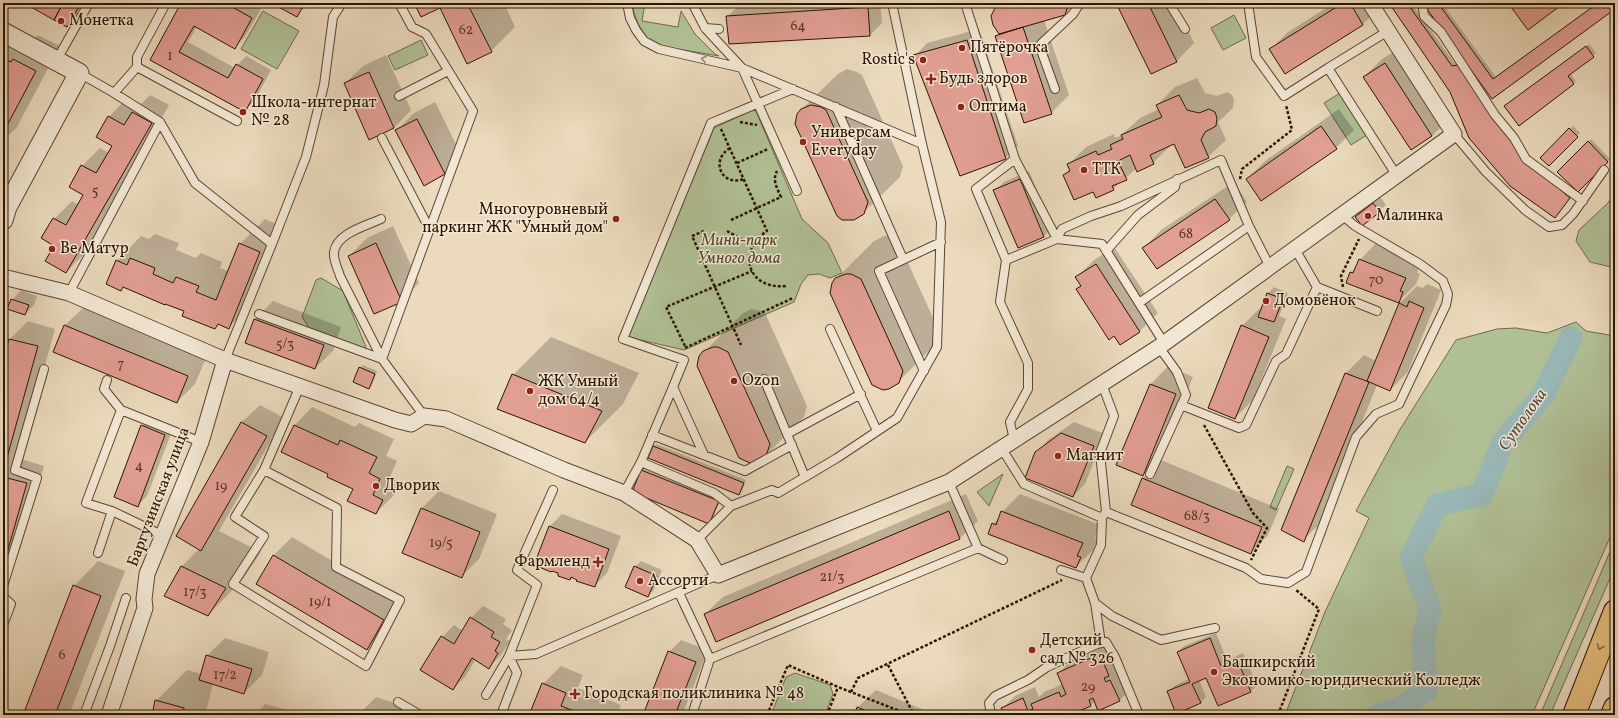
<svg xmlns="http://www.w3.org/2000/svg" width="1618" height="718" font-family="Vollkorn,serif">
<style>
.green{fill:#b1c196;stroke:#6e6b4c}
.shadow{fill:#0003}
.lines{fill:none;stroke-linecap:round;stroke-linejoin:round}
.river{stroke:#9ab9b8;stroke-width:23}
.building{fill:#e19e93;stroke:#2b1501}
.service-casing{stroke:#5b4630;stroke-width:10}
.minor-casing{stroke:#5b4630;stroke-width:17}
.tertiary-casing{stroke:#5b4630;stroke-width:21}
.primary-casing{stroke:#2b1501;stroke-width:24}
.path{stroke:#2b1501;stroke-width:2.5;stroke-dasharray:3 2;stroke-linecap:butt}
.service{stroke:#f2e7d4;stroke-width:8}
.minor{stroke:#f2e7d4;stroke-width:15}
.tertiary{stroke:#f2e7d4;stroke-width:19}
.primary{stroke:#e6bd7e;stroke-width:22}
.oneway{stroke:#988875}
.oneway2{stroke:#886940}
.poi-dot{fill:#8f2418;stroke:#f2e7d4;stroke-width:1.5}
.labels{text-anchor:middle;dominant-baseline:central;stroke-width:3;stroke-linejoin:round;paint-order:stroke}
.number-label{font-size:14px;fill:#583726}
.poi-label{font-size:16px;fill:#2b1501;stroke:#f2e7d4;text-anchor:start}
.park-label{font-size:16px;font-style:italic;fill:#53492e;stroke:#f2e7d4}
.street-label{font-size:16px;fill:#2b1501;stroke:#f2e7d4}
.water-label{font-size:17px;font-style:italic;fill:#524e41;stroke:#f2e7d4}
</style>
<rect width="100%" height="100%" fill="#ebdabd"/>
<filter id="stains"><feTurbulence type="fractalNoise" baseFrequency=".005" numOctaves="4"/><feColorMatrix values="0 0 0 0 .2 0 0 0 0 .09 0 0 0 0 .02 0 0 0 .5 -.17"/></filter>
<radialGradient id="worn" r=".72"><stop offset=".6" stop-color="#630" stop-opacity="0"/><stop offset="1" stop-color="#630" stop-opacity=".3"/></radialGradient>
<path class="green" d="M636,3H645L642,21L678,27L681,11L695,34L715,54L719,56L654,45C642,34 637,23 633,9Z
M263,11L299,31L277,69L241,49Z
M1234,15L1246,38L1223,50L1211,28Z
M421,40L428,55L395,70L388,56Z
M1340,93L1367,135L1351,145L1324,103Z
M755,109L802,219L828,243L842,273L830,278L819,274L808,275L801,284L794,302L684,350L628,337L714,128Z
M1615,193V268L1590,262L1576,241L1579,230L1608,203Z
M321,278L343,291L366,347L363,348L309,328L302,317L316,280Z
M1576,322L1586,331L1615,336V526L1532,715H1285L1325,612L1369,518L1356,511L1399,431L1456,340L1497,329L1516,328L1547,333Z
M1287,466L1294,469L1276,510L1270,507Z
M1003,474L989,506L977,492Z
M1615,540V567L1550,715H1540Z
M795,673L830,685L833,694L825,715H771L786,677Z"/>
<path class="shadow" d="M26,3H90L67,26Z
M183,3H251L261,9L244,38L235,47L197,26L188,42L235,68L246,56L271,70L254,102L244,111L151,59Z
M273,3H308L296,16Z
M415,3H504L515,27L491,51L468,63L440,7Z
M764,3H880L882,23L870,35L727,17L739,5Z
M1000,3H1075L1065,14L1044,20L1069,95L1051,113L996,36L999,33L998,5Z
M1117,3H1175L1194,43L1177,61L1152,73Z
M1269,3H1278L1272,7Z
M1334,3H1378L1380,7L1363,24L1285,73L1271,49L1288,32Z
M1390,3H1411L1455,64L1461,63L1527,158L1572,195L1557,214L1451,91Z
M1435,3H1442L1496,77L1598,3H1615V8L1493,98Z
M3,20L35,38L38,35L60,46L17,127L3,141Z
M979,29L1018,146L1005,158L915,56L927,43Z
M1589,44L1596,53L1570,73L1576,81L1519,125L1508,104Z
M1403,46L1450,118L1432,136L1411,149L1364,77L1382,59Z
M386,55L411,110L394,128L345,83L363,66Z
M847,69L857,72L862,75L903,166L900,177L863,213L801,110L838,74Z
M1197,78L1205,93L1217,96L1227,92L1232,95L1234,100L1233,108L1218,122L1226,140L1208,157L1175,143L1171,145L1153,163L1137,168L1113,189L1093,190L1064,175L1070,169L1068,165L1086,147L1114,134L1115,138L1120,136L1140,118L1159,109L1157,105L1175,87Z
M150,95L169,105L84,254L66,272L56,245L54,219L72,201L79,205L85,195L82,166L100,148L109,153L113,145L109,117L126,99L139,106Z
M435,102L462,156L445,174L396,131L414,113Z
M1339,109L1354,130L1336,148L1247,179L1265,161Z
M1573,126L1580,133L1549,165L1541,158Z
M1591,139L1610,159L1578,191L1559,172Z
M1029,171L1053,227L1044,236L1019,246L995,191L1004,182Z
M1234,182L1247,202L1229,219L1144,248L1161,230Z
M1380,197L1386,205L1362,225L1356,217Z
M265,219L284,227L253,303L229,327L219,324L215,328L185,310L124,286L121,289L117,261L141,236L149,239L155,234L179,243L176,250L196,258L201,253L222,262L220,268L229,271L240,244Z
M393,226L419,283L401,301L349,256L367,238Z
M884,236H889L898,241L940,333L936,344L898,382L836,279L874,241Z
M1377,242L1423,260L1417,273L1420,274L1416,284L1398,302L1351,273L1357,267L1360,260Z
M1114,247L1158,313L1140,331L1121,343L1077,289L1081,285L1076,278L1094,260Z
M1427,284L1441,290L1408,372L1390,390L1377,385L1321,523L1303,540L1282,530L1346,373L1364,355L1376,361L1399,304L1417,286L1423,288Z
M1274,287L1288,293L1279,316L1286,319L1253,400L1235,418L1242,326L1260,308L1262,309L1268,293Z
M21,290L37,296L34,305L25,314L12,300Z
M273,301L341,327L333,351L315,368L246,342L255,319Z
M83,308L206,358L195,384L177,402L54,351L65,325Z
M751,309L762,311L766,315L807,406L804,417L766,455L704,352L742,314Z
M28,321L55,329L20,456L18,458L44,466L20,550L3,567V365L10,339Z
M551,337L639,373L623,404L585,442L513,375Z
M363,365L377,371L372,385L369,388L360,368Z
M1168,366L1193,377L1160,457L1142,475L1151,384Z
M260,405L284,418L219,531L261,552L243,579L208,615L165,596L182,566L200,548L178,536L242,422Z
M312,407L355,427L359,423L394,439L386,456L397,461L390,477L400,482L394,495L376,513L354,489L330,473L282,452L295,425Z
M151,417L174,426L147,496L138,505L142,426Z
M1074,422L1105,434L1085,484L1073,496L1036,453L1048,440Z
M656,444L746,480L742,491L739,494L654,447Z
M1161,460L1279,509L1268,535L1251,553L1132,504L1143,478Z
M644,468L721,499L712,520L709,523L642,470Z
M439,491L497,514L479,559L461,577L422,508Z
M966,494L978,521L960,538L716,641L705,614L723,597Z
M1020,494L1100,525L1095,538L1098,539L1094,549L1076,567L993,524L1000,517L1002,512Z
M562,514L621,536L607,573L594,586L572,577L569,579L560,572L535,564L550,526Z
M292,537L401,602L384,631L367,648L257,584L274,555Z
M98,561L125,571L69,715H24L74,586Z
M641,561L662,570L654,590L648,596L635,567Z
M483,606L506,619L503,624L512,630L506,639L510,641L501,655L489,667L476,659L465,677L453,689L442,637L454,625L463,631L471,618Z
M1216,633L1227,660L1243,653L1257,685L1251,691L1218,705L1206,677L1199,680L1206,697L1200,703L1168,692L1174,686L1189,679L1178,652L1184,646Z
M225,638L269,652L262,675L244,693L213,684L205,715H153L156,701L187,670L202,674L207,656Z
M681,640L708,650L682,715H644L669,652Z
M1112,643L1132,688L1120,700L1095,701L1091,705L1073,713L1074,715H1006L1003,708L1015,696L1035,687L1039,697L1044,692L1063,684L1058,674L1070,661Z
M561,666L583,675L578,688L621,705L617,715H530L543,684Z
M876,690L924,710L921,715H855L858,707Z
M376,697L431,715H358Z
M265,704L306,715H254Z
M3,713L12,715H3Z"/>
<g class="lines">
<path class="river" d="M1378,715L1401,708L1426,690L1423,638L1430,609L1411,558L1437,505L1482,494L1503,442L1543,395L1571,338"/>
</g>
<path class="building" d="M24,3H63L54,20Z
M63,3H81L67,27L54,20Z
M181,3H225L252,18L235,49L194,26L179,52L228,78L236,64L263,79L245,112L150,60Z
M271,3H305L297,17Z
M414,3H443L444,6L421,17Z
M450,3H467L492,52L467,64L440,8Z
M1000,3L1017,4L1069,3L1065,15L999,34L993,25L991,16L997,4Z
M1116,3H1148L1177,62L1151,74Z
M1343,3H1350L1363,25L1285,74L1269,49Z
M1389,3H1407L1452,66L1458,65L1525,160L1570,198L1555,218L1510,186L1469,138L1450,92Z
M1435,3H1438L1493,79L1598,3H1615V9L1492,99L1427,9Z
M1508,3H1564L1528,30Z
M868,7L870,36L729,44L726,16Z
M1023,27L1052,114L1024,123L995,36Z
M967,40L1006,159L960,176L913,55Z
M1586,46L1594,57L1568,76L1574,84L1519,126L1504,106Z
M3,58L11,62L13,59L36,71L3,133Z
M1385,63L1432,136L1411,150L1363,77Z
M369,72L394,128L369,140L344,83Z
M1179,95L1187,110L1199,113L1209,109L1215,112L1217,118L1216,126L1205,132L1201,140L1209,158L1185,168L1174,144L1150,155L1154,164L1137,172L1130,155L1118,161L1127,180L1112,186L1114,190L1096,198L1093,192L1074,200L1063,175L1070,171L1067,164L1096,151L1098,155L1112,149L1110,145L1123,139L1121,135L1162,117L1156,105Z
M811,105L821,107L826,110L868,202L864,214L854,220H842L837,216L795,124L797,114L801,109Z
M132,112L152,123L66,273L45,261L54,246L41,238L53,218L66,225L83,195L69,187L81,165L96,173L112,146L96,137L108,116L124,125Z
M417,119L445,174L424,186L395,130Z
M1321,126L1337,149L1261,201L1246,179Z
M1569,128L1578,137L1549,166L1540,158Z
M1588,141L1608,162L1578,192L1557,172Z
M1020,179L1044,237L1018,248L993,190Z
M1215,199L1230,220L1157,269L1142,248Z
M1373,203L1380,212L1362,226L1355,217Z
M239,243L260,252L229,329L218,324L215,329L182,316L184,311L165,304V305L123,287L121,291L106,284L116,260L127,265L130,258L155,268L153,274L173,283L176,277L199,286L196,292L216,300Z
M376,243L402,302L374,314L348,256Z
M1359,259L1406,278L1400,291L1403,292L1399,303L1346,283L1350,272L1353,273Z
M1096,264L1140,332L1120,345L1114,336L1109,340L1076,289L1081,286L1075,277Z
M846,274H851L861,279L903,371L899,383L889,389L883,390L872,385L830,293L832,283L835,278Z
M1267,293L1283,299L1274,322L1258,317Z
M11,299L29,305L25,315L7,309Z
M1409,301L1424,308L1390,391L1367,381L1399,303L1407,307Z
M254,319L324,345L315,369L245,343Z
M64,325L188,376L177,403L53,352Z
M1241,325L1269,337L1235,419L1208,408Z
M9,339L38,346L3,472V361Z
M713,347H718L728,352L770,444L766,456L756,462L750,463L739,458L697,366L699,356L703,351Z
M359,367L375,374L369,389L353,382Z
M1345,373L1369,382L1304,542L1281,530Z
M512,374L602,411L585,443L497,409Z
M1150,384L1176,394L1143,476L1116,465Z
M241,422L267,436L201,551L176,536Z
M141,425L165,435L138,507L114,497Z
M294,425L338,445L340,440L377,457L369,473L380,479L373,495L383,500L376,514L347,501L353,489L327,477L328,474L281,452Z
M1061,433L1094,446L1073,497L1025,478L1035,452Z
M653,446L744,483L739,495L648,458Z
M641,470L719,501L709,524L632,492Z
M3,477L27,483L3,567Z
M1142,478L1262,527L1251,554L1131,505Z
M421,508L480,532L462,578L402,553Z
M949,511L960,539L716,642L704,614Z
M1001,511L1083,543L1077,556L1081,557L1076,568L988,534L992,523L996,525Z
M549,526L609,549L595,587L576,581L577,580L571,577L570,580L558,576V573L552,571L551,572L534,565Z
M273,555L384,620L367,650L256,584Z
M181,566L226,588L208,616L164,596Z
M634,566L657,576L648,597L625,587Z
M73,585L101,596L55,715H23Z
M470,617L494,632L491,637L500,642L495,651L498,653L489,669L472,658L453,690L420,670L441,636L454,644Z
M1210,638L1221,666L1237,659L1251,692L1218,706L1206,678L1192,684L1201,703L1176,714L1167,691L1190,682L1177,652Z
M668,651L696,662L675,715H643Z
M1100,654L1109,676L1104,678L1106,682L1110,680L1120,701L1098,711L1093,698L1089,700L1091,706L1070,715H1061L1060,713L1057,715H1005L1001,708L1023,698L1028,711L1033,709L1031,704L1059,692L1061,697L1066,694L1057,673Z
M206,655L252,669L244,694L199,680Z
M542,683L566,693L561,706L584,715H529Z
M155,700L184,708L183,715H152Z
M857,707L876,715H854Z"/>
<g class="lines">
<g class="service-casing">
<path id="service" d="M627,3L630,18L636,30L644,41L659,49L742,68L922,144
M692,3L705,28L742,68L797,191
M965,3L1015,159L976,189L1006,260L1000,302L1028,363V389L1010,422L1014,440
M1169,3L1185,29
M1248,3L1256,57L1284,96L1328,68
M1422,3L1424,16L1441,32L1495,115L1514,138L1526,159L1583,201
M705,28L719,29
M1388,31L1328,68L1397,176
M56,61L89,3
M137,67V57L166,3
M79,73L114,93L160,122L195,183L272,244L225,360
M1055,89L1042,53L1041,44L1073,14L1080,3
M114,93L137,67L237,121
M399,96L448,71
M836,107L903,259
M1454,134L1486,172L1525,210L1549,227L1562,225L1573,214L1604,170
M382,138L430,230
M1015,159L1057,239L1062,229L1091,216L1121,206L1221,160L1249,226L1270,267
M381,219C366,226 337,233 334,252C333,260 338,269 340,276L382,359L424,416
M272,244L306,157L324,85L333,17L342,3
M1106,251L1138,215L1175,187L1177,179
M1006,260L1057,239L1102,244L1164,343
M1317,287L1377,311
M69,293L160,122
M1139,303L1249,226
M259,314L382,359L473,111L426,34L412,27L399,3
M830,329L877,431
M924,371L879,271L941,242
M764,379L805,477
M107,380L104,389L121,410
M1102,384L1114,416L1100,453L1106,512L1103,516
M673,387L684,360L623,339L711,123L793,89
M1181,405L1239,428L1246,425L1276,361L1286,354L1317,287L1295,249
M787,434L861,394
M652,435L745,471L792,445
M1002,449L1024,484L1102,518L1101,545L1086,578L1061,570
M641,462L714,493L731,506L772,490L778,493L837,458L897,418L937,347L941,222L922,144L892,3
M264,470L235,517L264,536L233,584L366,666L400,600L336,567L337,508L264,470L300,386
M1150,474L1186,395L1177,372L1159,347
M624,493L641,462L673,387L704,455
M1106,512L1246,568L1261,579L1288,583L1306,572L1356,437L1376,414L1399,404L1446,305L1448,294L1443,281L1420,264L1355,226L1342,215
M162,535L112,511L86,503L121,410L201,442
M697,540L731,506
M978,548L1003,560
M98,553L112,511
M1086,578L1095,603L1101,643
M3,586L37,478L15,470L44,369
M679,593L710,659L978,548L949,482
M3,597L11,604L3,625
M1095,603L1112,616L1161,640L1215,628
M486,695L509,656L537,585L517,570L553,490
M398,702L420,715
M84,715L110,646L126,598
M501,715L517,673L509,656L536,654L718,575
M692,715L710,659
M991,715L989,703L995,696L1028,680L1047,667L1097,644L1106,642L1115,657L1139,715"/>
</g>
<g class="minor-casing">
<path id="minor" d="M3,277L69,293L225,360L395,420L411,424L424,416L446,419L564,470L624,493L697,540L718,575L949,482L1159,347L1454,134L1370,3
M109,715L145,608L144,599L147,574L201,442L225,360"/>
</g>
<g class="tertiary-casing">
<path id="tertiary" d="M3,32L79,73L7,207L3,220"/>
</g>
<g class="primary-casing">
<path id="primary" d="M1574,715L1615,611
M1612,715L1615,708"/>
</g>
<path class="path" d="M740,122L757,125
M721,129L767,231C736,252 748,290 786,286
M730,148C710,160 721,187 744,179
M737,163L768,149
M1240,179L1242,169L1292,130L1286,105
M731,220L781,197C777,188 772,180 777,171
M704,231L692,236L741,345
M727,231L752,245
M1343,287L1341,276L1359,239
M685,346L666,307L752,271
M685,348L793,298
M1204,425L1253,513L1267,528L1251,560
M888,665L914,715
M851,692L858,678L1062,580
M701,712L708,715
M767,715L788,665L838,687L910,715
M827,715L838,687
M1278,715L1319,609L1296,590"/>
<use href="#service" class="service"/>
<use href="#minor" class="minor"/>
<use href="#tertiary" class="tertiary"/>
<use href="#primary" class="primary"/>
</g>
<defs><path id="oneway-chevron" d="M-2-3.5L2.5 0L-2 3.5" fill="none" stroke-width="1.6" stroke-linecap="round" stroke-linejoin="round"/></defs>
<use class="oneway" href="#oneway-chevron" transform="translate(704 59) rotate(-168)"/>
<use class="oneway2" href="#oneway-chevron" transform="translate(1600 647) rotate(111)"/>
<g class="poi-dot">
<circle cx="61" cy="21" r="4"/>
<circle cx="962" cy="48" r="4"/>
<circle cx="923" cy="60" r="4"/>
<path d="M929 73h4v4h4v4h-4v4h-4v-4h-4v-4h4z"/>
<circle cx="961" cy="107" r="4"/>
<circle cx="243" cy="112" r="4"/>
<circle cx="803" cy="142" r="4"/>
<circle cx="1084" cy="170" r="4"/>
<circle cx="1368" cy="216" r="4"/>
<circle cx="616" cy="219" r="4"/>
<circle cx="52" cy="249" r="4"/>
<circle cx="1266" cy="301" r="4"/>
<circle cx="734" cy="381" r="4"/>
<circle cx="530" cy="391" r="4"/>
<circle cx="1058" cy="456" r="4"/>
<circle cx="376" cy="486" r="4"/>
<path d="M596 556h4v4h4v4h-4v4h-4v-4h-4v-4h4z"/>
<circle cx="640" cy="581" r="4"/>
<circle cx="1032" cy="650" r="4"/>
<circle cx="1214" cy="672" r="4"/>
<path d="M573 688h4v4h4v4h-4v4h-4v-4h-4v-4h4z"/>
</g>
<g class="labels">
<g class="number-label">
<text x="798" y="26">64</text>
<text x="466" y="30">62</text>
<text x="170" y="56">1</text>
<text x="95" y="191">5</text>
<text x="1186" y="234">68</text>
<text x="1376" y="280">70</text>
<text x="285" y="344">5/3</text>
<text x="121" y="364">7</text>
<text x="139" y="466">4</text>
<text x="221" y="486">19</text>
<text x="1197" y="516">68/3</text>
<text x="441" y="543">19/5</text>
<text x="832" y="577">21/3</text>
<text x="195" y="592">17/3</text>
<text x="320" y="602">19/1</text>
<text x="62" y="655">6</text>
<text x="225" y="675">17/2</text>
<text x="1088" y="687">29</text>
</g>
<g class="poi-label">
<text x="69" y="21">Монетка</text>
<text x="970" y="48">Пятёрочка</text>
<text x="915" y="60" text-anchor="end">Rostic's</text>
<text x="939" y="79">Будь здоров</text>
<text x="251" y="103">Школа-интернат<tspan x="251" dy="18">№ 28</tspan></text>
<text x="969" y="107">Оптима</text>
<text x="811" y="133">Универсам<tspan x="811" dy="18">Everyday</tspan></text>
<text x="1092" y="170">ТТК</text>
<text x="608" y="210" text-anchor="end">Многоуровневый<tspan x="608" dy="18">паркинг ЖК "Умный дом"</tspan></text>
<text x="1376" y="216">Малинка</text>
<text x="60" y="249">Be Матур</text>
<text x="1274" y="301">Домовёнок</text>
<text x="742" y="381">Ozon</text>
<text x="538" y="382">ЖК Умный<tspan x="538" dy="18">дом 64/4</tspan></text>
<text x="1066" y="456">Магнит</text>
<text x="384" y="486">Дворик</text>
<text x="590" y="562" text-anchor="end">Фармленд</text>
<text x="648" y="581">Ассорти</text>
<text x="1040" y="641">Детский<tspan x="1040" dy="18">сад № 326</tspan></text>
<text x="1222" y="663">Башкирский<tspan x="1222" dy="18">Экономико-юридический Колледж</tspan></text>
<text x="584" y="694">Городская поликлиника № 48</text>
</g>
<g class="park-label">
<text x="739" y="241">Мини-парк<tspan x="739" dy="18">Умного дома</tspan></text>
</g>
<g class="street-label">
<text transform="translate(159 497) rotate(-69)">Баргузинская улица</text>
</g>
<g class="water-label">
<text transform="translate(1523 420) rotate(-55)">Сутолока</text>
</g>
</g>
<rect width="1618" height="718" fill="none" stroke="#ebdabd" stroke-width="16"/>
<rect x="4" y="4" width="1610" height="710" fill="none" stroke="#2b1501" stroke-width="2"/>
<rect x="8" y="8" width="1602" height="702" fill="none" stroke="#2b1501"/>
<rect width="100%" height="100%" filter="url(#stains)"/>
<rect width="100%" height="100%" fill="url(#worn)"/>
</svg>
